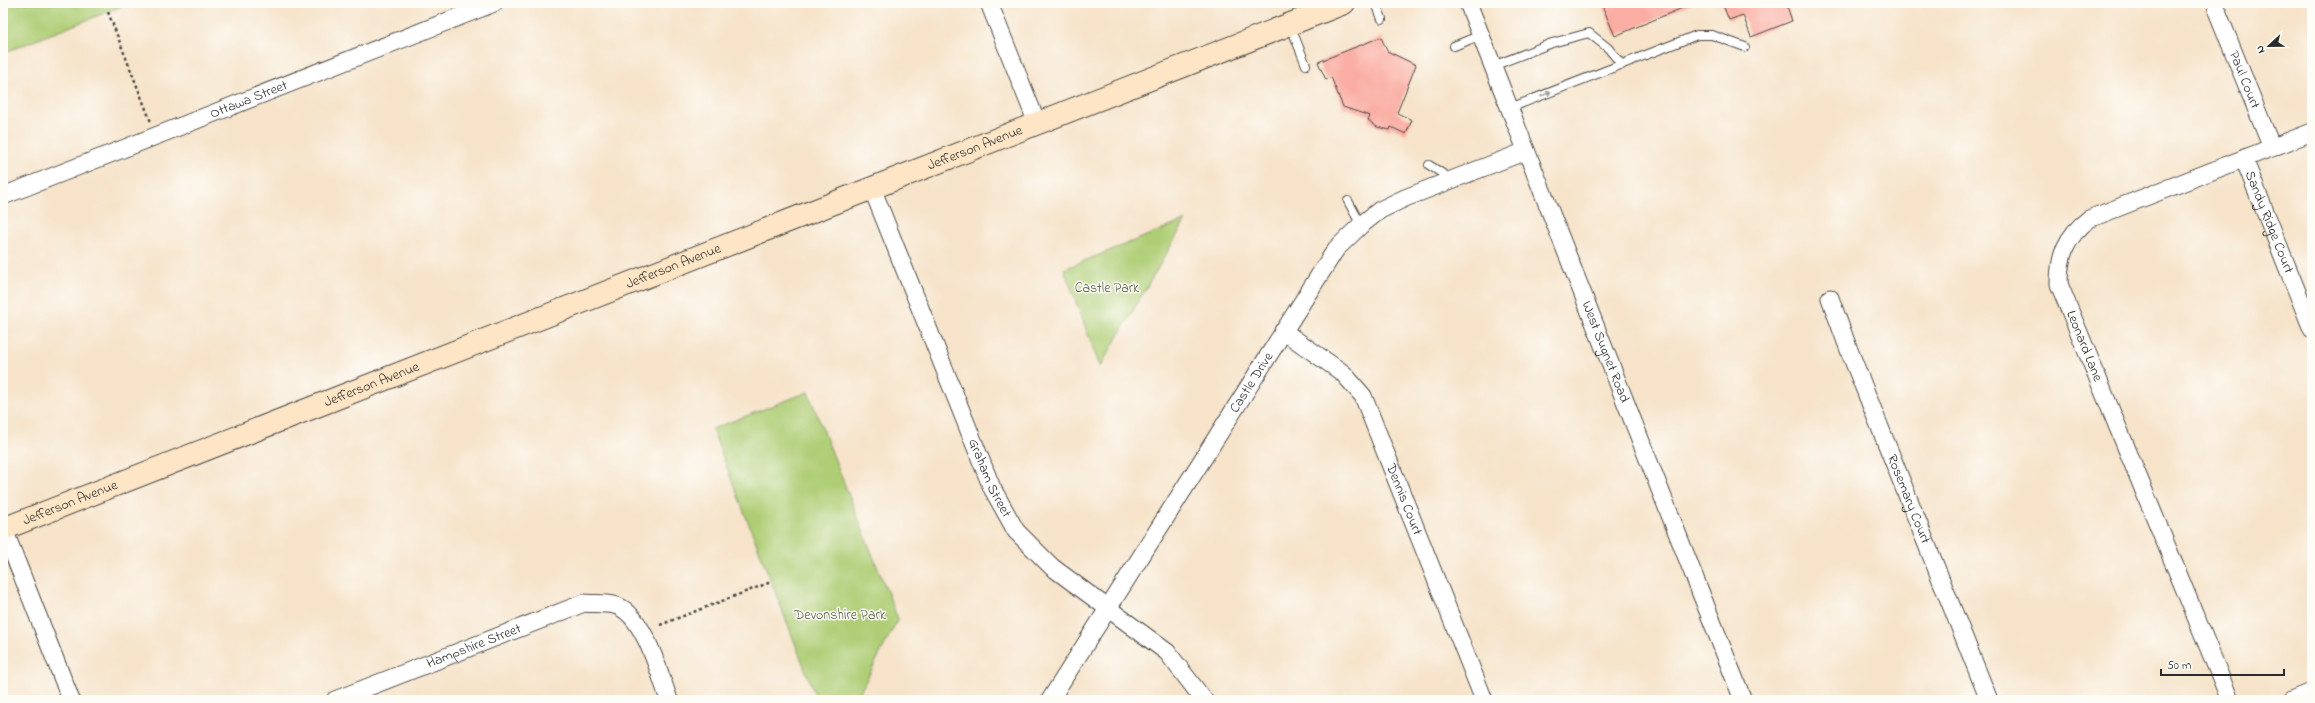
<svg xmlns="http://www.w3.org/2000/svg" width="2315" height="703" font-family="'Indie Flower',sans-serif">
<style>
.green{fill:#aecd74;stroke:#6c7c50}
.building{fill:#faada3}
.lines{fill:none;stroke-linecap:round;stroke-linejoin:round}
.lane-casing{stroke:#494743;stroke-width:10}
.street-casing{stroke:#494743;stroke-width:19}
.secondary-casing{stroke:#494743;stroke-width:24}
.path{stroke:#494743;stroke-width:2.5;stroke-dasharray:3 3;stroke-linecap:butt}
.lane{stroke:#fff;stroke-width:8}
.street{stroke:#fff;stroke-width:17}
.secondary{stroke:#fde5c5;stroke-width:22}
.oneway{fill:#a0a0a0}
.labels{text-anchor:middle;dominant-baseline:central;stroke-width:3;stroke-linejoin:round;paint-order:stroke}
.street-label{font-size:14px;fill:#2b2b2b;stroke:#fdfcf7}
.park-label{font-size:14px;fill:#525c41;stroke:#fdfcf7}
</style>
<rect width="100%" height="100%" fill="#fdfcf7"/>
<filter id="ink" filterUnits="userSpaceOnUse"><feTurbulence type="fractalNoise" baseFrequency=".025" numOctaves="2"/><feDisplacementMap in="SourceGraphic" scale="8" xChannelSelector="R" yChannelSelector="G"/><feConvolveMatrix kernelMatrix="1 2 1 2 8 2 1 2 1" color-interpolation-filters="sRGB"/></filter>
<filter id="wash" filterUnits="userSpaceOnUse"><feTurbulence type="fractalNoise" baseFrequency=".012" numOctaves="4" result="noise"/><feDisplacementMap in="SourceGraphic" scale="16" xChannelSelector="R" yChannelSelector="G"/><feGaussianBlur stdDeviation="0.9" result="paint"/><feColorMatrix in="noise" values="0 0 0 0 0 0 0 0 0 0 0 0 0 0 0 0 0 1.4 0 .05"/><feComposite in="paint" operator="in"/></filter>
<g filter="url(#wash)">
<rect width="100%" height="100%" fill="#f6e3c9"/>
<path class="green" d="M3,3H130L3,53Z
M1186,220L1100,367L1064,269Z
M808,392L898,619L856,700H817L712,429Z"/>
<g id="blocks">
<path class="building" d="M1601,3H1692V4L1615,36Z
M1722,3H1786L1792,21L1751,37L1743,15L1729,20Z
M1381,37L1387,51L1416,65L1397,113L1412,120L1406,134L1391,127L1390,130L1377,127L1368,120L1370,116L1343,107L1331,77L1326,80L1318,62Z"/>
</g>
</g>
<g filter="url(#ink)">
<use href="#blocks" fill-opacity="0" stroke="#494743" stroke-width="1"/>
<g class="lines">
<g class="lane-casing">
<path id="lane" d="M1305,3L1310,16
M1376,3L1382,19
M1290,25L1306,65
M1454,46L1481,35
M1493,66L1552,43L1589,33L1608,48L1622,65
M1510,108L1697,35H1712L1745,47
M1429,165L1451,179
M1348,201L1361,225"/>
</g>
<g class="street-casing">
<g id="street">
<path d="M989,3L1037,123"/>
<path id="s1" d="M1468,3L1743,700"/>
<path id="s2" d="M2217,11L2272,148"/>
<path id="s3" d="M2244,159L2312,329"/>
<path id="s4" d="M872,188L992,488L1016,531L1052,567L1167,652L1204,700"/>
<path id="s5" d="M3,196L494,3"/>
<path id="s6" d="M1830,298L1849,350L1989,700"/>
<path id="s7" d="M1283,331L1343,373L1363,396L1484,700"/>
<path d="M3,527L71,700"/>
<path id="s8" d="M335,700L584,603C593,604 605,603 614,605C643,611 660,675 669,700"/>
<path id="s9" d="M1050,700L1336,249L1361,225L1380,210L1405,198L1526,151"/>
<path d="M2230,700L2059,284C2059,255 2066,237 2089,219L2312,132"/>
<path d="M2292,700L2312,692"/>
</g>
</g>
<g class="secondary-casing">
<g id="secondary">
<path id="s10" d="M3,529L1344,3"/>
</g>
</g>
<path class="path" d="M108,12L151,122
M660,625L771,582"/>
<use href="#lane" class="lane"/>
<use href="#street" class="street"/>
<use href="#secondary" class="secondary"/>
</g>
<defs><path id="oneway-solid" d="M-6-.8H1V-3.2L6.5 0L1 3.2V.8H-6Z"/></defs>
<use class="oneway" href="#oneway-solid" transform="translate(1546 94) rotate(-22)"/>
</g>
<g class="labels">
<g class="street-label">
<text stroke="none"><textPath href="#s2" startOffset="74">Paul Court</textPath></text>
<text stroke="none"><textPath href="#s5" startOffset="264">Ottawa Street</textPath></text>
<text stroke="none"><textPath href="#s10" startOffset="1044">Jefferson Avenue</textPath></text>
<text stroke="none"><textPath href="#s3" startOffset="68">Sandy Ridge Court</textPath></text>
<text stroke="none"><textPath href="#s10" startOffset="720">Jefferson Avenue</textPath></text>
<text transform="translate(2084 346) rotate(68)">Leonard Lane</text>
<text stroke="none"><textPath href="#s1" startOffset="375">West Sugnet Road</textPath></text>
<text stroke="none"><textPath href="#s9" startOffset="376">Castle Drive</textPath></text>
<text stroke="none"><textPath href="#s10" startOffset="396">Jefferson Avenue</textPath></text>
<text stroke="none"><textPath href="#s4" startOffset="313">Graham Street</textPath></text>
<text stroke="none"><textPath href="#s7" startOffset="215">Dennis Court</textPath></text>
<text stroke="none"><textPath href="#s6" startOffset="216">Rosemary Court</textPath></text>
<text stroke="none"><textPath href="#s10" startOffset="72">Jefferson Avenue</textPath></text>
<text stroke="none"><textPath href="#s8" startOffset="149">Hampshire Street</textPath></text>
</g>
<g class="park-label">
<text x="1107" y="288">Castle Park</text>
<text x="840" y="615">Devonshire Park</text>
</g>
</g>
<rect width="2315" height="703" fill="none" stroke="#fdfcf7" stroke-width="16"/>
<g transform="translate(2269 46) rotate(248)" stroke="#fdfcf7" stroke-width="3" paint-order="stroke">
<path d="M0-3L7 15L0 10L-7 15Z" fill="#2b2b2b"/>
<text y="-6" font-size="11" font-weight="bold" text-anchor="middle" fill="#2b2b2b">N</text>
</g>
<path d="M2161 669v6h123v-6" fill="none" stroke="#2b2b2b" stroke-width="2"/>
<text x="2167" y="669" font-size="12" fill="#2b2b2b" stroke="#fdfcf7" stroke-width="3" paint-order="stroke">50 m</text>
</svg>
